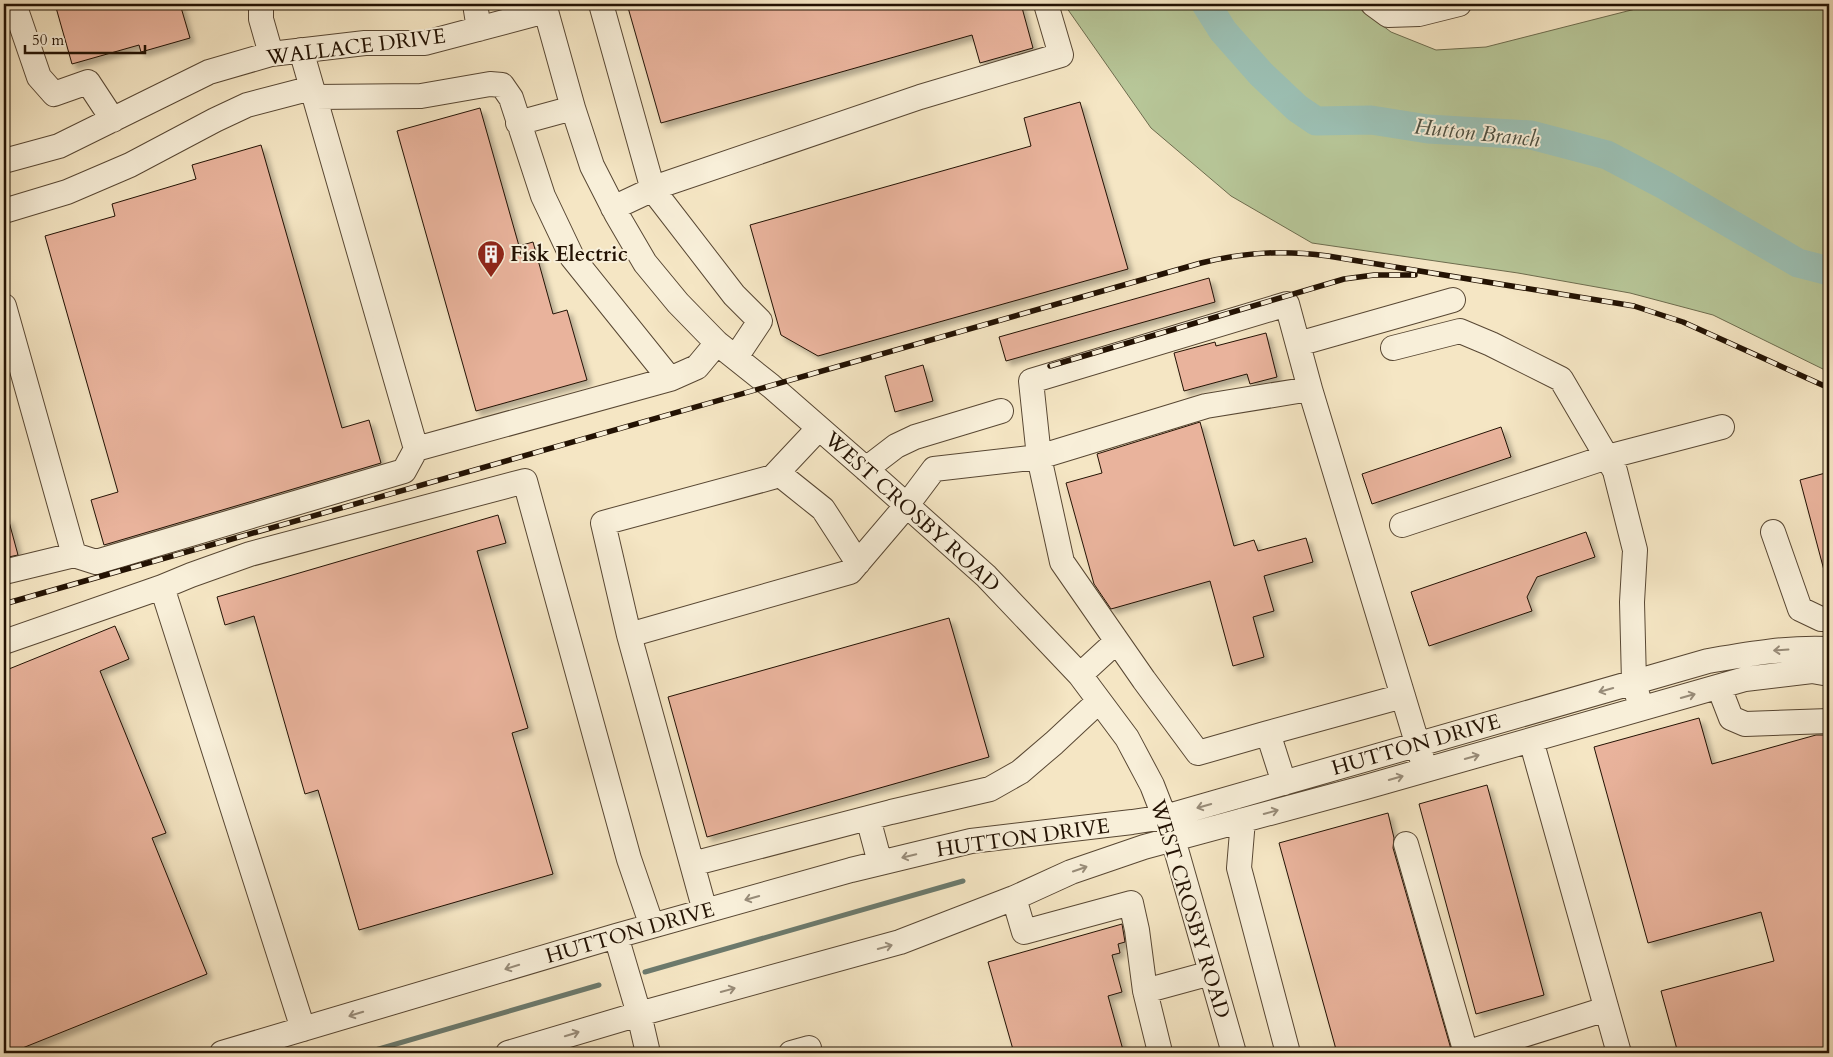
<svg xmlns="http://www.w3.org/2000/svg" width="1833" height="1057" font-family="Cardo,serif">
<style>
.green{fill:#b7c698;stroke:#6d6c4e}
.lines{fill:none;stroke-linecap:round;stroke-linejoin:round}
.stream{stroke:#6c7a6d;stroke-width:5}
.river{stroke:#9cc0b4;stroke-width:29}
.building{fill:#e9b39c;stroke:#231203;filter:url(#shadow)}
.minor-casing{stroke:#584733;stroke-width:26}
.minor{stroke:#f8efd9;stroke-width:24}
.rail-casing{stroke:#231203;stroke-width:5.5}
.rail{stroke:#f8efd9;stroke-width:4;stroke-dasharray:11;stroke-linecap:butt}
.oneway{stroke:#988c79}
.labels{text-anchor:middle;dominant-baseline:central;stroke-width:4;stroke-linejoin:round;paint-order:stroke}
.street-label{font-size:21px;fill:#231203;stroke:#f8efd9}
.poi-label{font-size:21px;font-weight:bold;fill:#231203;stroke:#f8efd9;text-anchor:start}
.water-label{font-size:22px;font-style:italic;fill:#4d4f41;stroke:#f8efd9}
</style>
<defs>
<filter id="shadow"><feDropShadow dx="4.5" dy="4.5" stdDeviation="2.5" flood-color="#0004"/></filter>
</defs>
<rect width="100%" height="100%" fill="#f5e6c4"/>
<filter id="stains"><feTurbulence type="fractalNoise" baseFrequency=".004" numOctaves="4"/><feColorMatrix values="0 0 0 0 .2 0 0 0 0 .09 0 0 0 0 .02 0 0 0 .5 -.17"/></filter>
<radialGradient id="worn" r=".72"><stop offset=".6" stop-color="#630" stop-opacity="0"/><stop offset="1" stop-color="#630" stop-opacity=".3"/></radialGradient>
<path class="green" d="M1064,4H1354L1391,32L1436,50L1486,47L1655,4H1829V372L1713,315L1630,293L1518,273L1312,243L1231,196L1151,128Z"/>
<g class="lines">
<path class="stream" d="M645,972L963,881
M365,1053L599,985"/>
<path class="river" d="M1206,4L1223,31L1261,74L1297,108L1316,121L1371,120L1428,129L1531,135L1607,155L1666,186L1798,263L1829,271"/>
</g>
<path class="building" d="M55,4H180L190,38L141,52L139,45L72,64Z
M627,4H1021L1033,48L980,63L972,35L661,123Z
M1080,102L1128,269L818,356L781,335L750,225L1031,146L1024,118Z
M480,108L519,246L533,242L553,314L567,310L587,380L476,411L397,131Z
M261,145L342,428L369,420L381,463L104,545L91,500L118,492L45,236L115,216L112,204L196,179L192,165Z
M1209,278L1215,302L1006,361L999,337Z
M1266,333L1277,377L1250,384L1247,374L1184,391L1174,353L1215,342L1216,346Z
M923,365L933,401L895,412L885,376Z
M1200,422L1234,546L1254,540L1258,551L1306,538L1313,562L1264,576L1274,611L1253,617L1264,657L1233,666L1210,581L1111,609L1094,584L1066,483L1102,473L1097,454Z
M1501,427L1511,457L1372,504L1362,474Z
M1829,472V574H1825L1800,480Z
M498,515L506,543L477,551L528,728L512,733L553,874L359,930L318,790L305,794L254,616L225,625L217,597Z
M8,518L18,555L4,558V519Z
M1586,532L1595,557L1537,577L1527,597L1532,611L1429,646L1411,592Z
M949,618L989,757L707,837L668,697Z
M115,626L129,659L100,671L166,833L152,838L207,974L10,1053H4V671Z
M1699,718L1712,764L1816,735H1829V1053H1678L1661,991L1774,961L1761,912L1648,943L1594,747Z
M1487,785L1544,995L1476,1014L1419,804Z
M1388,813L1394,838L1393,848L1451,1049L1442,1051L1443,1053H1337L1279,843Z
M1122,924L1125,942L1118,944L1120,953L1112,955L1122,992L1108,996L1123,1050L1112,1053H1014L988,962Z"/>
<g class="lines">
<g class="minor-casing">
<path id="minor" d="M14,4L39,77L54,94L88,82L113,120
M261,4V19L271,54
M475,4L479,29
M544,4L573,108L592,166L617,215L645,263L678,303L717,343L771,386L866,469L986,576L1080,675L1127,738L1152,785L1173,839L1234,1053
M601,4L653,190L734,295L760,321L736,357
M1373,4L1388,15L1419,14L1459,4
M301,50L416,449L670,379L697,367L717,343
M315,97L421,96L490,84L502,85L511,98L543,196L572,257L670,379
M518,123L573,108
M4,161L59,146L209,72L271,54L365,43H425L546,11
M613,208L662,185L920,97L1061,55L1046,4
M4,211L67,192L130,165L215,120L247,105L312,88
M4,306L74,555L4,572
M1298,344L1453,300
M1393,348L1460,331L1491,344L1561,379L1615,471L1635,550L1632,602L1634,682L1638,697
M866,469L896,446L915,437L1001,411
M778,473L823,509L858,563
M1402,525L1607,457L1722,427
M1773,532L1800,609L1821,619H1829
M74,555L96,562L404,471L416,449
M162,587L191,575L250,554L525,481L629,859L652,926
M629,635L603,523L773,477L819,428
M4,642L162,587L303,1029
M1080,675L1117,641
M1719,687L1731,718L1745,724L1829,721
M1268,733L1403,696
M1531,740L1619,1053
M1284,783L1268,733L1198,753L1144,680L1062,562L1039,457L1206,406L1310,389L1422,759
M868,818L880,863
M1243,820L1239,868L1288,1053
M1406,844L1466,1053
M692,864L891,812L990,789L1020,772L1054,743L1099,701
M1014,898L1024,932L1131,903L1137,930L1145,991L1211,973
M705,911L629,635L850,572L907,505L934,469L1039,457L1031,381L1287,304L1310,389
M616,936L639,1014L648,1053
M1145,991L1160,1052
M222,1053L616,936L851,870L971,841L1132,822L1165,817L1708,661C1749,654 1788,647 1829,649
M508,1053L639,1014L900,942L1014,898L1071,872L1144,847L1366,787L1745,679L1812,671L1829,674
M791,1053L809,1048L810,1053
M1466,1053L1606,1009"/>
</g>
<use href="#minor" class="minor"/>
<g class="rail-casing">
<path id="rail" d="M1050,366L1344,279L1374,275H1415
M4,604L1201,263C1246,252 1283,250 1328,256L1634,306L1683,322L1829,388"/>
</g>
<use href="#rail" class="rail"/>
</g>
<defs><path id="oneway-shaft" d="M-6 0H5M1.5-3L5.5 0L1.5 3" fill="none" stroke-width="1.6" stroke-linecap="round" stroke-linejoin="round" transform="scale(1.25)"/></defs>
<g class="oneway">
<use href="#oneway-shaft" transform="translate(1781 650) rotate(176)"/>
<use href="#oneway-shaft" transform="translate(1606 690) rotate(164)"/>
<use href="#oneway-shaft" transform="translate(1688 696) rotate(-16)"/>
<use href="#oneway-shaft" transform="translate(1472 757) rotate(-16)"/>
<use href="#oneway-shaft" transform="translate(1396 778) rotate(-16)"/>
<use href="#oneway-shaft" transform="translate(1204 806) rotate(164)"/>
<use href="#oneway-shaft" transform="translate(1271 812) rotate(-15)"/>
<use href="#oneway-shaft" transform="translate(909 856) rotate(166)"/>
<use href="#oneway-shaft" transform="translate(1080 869) rotate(-19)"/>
<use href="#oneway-shaft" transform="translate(752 898) rotate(164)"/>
<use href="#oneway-shaft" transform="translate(885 947) rotate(-15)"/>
<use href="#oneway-shaft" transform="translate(512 967) rotate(163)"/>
<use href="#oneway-shaft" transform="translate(728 990) rotate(-15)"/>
<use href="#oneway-shaft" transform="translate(356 1014) rotate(163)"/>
<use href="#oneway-shaft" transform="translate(572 1034) rotate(-17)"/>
</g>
<defs>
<g id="building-pin" transform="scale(1.4375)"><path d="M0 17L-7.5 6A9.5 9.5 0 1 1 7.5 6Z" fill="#8f2418" stroke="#f8efd9"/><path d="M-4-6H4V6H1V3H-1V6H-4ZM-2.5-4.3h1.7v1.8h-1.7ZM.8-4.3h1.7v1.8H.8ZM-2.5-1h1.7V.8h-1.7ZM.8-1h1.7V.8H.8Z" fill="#fff"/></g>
</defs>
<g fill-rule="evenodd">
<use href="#building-pin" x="491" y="254"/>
</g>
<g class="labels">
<g class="street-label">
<text transform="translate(356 47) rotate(-7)">WALLACE DRIVE</text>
<text transform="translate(912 512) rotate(42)">WEST CROSBY ROAD</text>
<text transform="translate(1416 745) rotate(-16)">HUTTON DRIVE</text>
<text transform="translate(1023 838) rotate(-8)">HUTTON DRIVE</text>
<text transform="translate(1190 909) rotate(73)">WEST CROSBY ROAD</text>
<text transform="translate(630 933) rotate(-16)">HUTTON DRIVE</text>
</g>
<g class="poi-label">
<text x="510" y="254">Fisk Electric</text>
</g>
<g class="water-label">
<text transform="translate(1477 133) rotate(6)">Hutton Branch</text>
</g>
</g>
<rect width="1833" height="1057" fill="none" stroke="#f5e6c4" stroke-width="20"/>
<rect x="5" y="5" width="1823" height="1047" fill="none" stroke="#231203" stroke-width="2.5"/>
<rect x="10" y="10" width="1813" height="1037" fill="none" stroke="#231203"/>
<path d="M25 45v8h120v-8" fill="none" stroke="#231203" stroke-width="2.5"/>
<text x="32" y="45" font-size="15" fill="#231203" stroke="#f8efd9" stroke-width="4" paint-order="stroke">50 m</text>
<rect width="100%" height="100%" filter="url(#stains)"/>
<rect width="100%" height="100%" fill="url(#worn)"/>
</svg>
